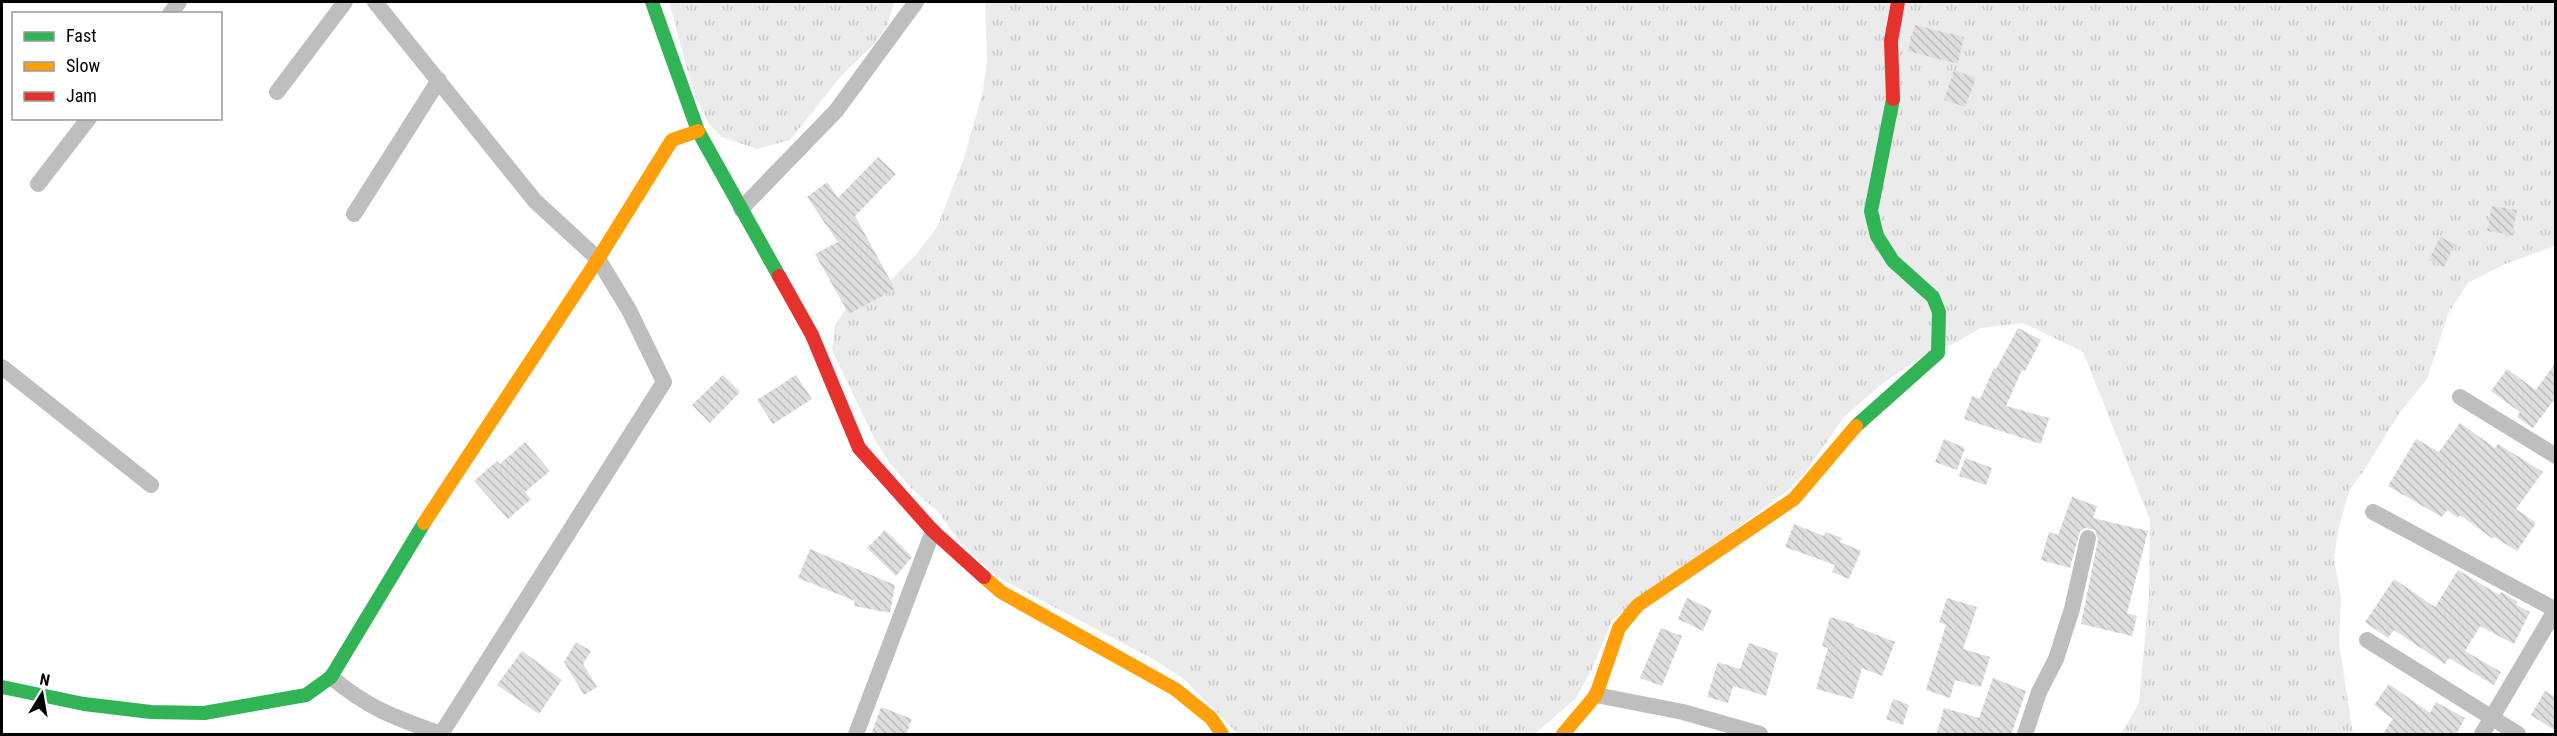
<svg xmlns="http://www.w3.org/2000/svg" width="2557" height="736" font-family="'Roboto Condensed',sans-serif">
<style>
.grass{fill:url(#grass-tufts)}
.building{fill:url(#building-back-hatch)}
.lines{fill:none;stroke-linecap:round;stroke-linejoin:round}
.street{stroke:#bebebe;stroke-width:16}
.fast{stroke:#30b455;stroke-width:14}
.slow{stroke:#ff9f0a;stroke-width:14}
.jam{stroke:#e5322d;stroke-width:14}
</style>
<defs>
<pattern id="grass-tufts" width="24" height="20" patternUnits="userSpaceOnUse" patternTransform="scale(1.5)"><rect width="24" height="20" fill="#ebebeb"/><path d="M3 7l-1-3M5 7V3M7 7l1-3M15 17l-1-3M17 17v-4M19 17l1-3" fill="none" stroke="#c8c8c8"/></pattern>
<pattern id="building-back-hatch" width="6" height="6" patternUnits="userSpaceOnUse" patternTransform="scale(1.5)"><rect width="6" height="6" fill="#dedede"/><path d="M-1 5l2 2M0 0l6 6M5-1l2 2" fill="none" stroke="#bdbdbd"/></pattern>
</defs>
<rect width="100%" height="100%" fill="#fff"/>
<path class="grass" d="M669,2H893L894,3L887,26L873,45L842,75L790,140L757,149L721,137L709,124L694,94Z
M985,2H2555V246L2505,264L2468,283L2448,314L2427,379L2400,412L2363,472L2350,489L2338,530L2334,559L2341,598L2339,643L2353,734H2121L2139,703L2149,595L2150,520L2083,352L2023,323L1981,328L1953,344L1927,354L1883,383L1844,417L1807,470L1790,489L1612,620L1592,669L1576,698L1537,732L1531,734H1238L1185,680L1155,660L997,577L961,544L939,513L911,488L889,462L875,440L832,350L835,325L848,305L869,296L892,279L915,256L937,227L963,161L983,91L987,60Z"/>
<path class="building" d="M1915,25L1964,37L1958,64L1908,51Z
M1954,70L1976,78L1965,107L1944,100Z
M878,157L896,174L855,216L895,289L849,314L815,254L838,242L807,197L827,182L838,198Z
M2492,206L2517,210L2512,235L2487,231Z
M2440,237L2455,244L2444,267L2429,260Z
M2018,328L2041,340L2025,371L2022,370L2006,406L2049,418L2041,444L1964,419L1972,396L1980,399L1994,368L1996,369Z
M2556,362V397L2533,428L2517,417L2520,412L2491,391L2507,369L2536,390Z
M723,375L740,392L710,423L692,405Z
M796,375L812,399L773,424L757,400Z
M2460,423L2495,448L2498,444L2543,472L2516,509L2536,523L2517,551L2494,537L2493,539L2460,515L2458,518L2447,510L2442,517L2388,486L2416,439L2439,452Z
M1944,439L1965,448L1957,470L1935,462Z
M525,442L550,471L525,492L531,499L508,519L474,481L497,461L500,464Z
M1965,458L1992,468L1986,485L1959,476Z
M2072,497L2097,506L2093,518L2148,531L2127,613L2137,616L2132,636L2081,624L2098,540L2095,530L2085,528L2080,531L2070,568L2041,560L2049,532L2058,535Z
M1794,524L1824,536L1825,532L1842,538L1840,542L1861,551L1849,579L1832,572L1835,565L1785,547Z
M885,530L912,557L896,576L867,548Z
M810,549L895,585L890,613L854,606L855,601L798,578Z
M2458,570L2499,595L2501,592L2518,602L2516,605L2530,612L2514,644L2480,626L2465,651L2501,672L2494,685L2449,658L2445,664L2394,630L2388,638L2365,622L2394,579L2435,607Z
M1687,598L1712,610L1703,631L1678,619Z
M1947,598L1977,607L1963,649L1990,657L1981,687L1955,680L1950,698L1926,690L1946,625L1939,622Z
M1830,617L1854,624V626L1895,642L1882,676L1862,668L1853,699L1816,689L1828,648L1822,646Z
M1661,628L1682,636L1662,686L1640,678Z
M576,642L591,651L583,664L597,687L584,695L564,662Z
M1749,643L1778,653L1766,696L1733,686L1728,703L1707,697L1718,662L1740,669Z
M522,651L562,680L539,714L497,685Z
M1993,678L2026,691L2011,735H1936L1944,708L1979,718Z
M2389,684L2430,713L2436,702L2465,718L2456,735H2382L2393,719L2374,705Z
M2545,691L2556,697V731L2531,715Z
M1893,699L1909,705L1903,725L1886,719Z
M881,707L912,719L906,735H871Z"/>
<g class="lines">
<path class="street" d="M375,2L535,201L598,259L629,310L664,382L441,734
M170,14L179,2
M277,92L345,2
M38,184L89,118
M741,209L836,111L916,2
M354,214L439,80
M2,367L151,485
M2460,397L2556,456
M2373,512L2556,610
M2367,640L2518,734
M331,677C369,709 396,718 441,734
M1596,695L1683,712L1760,734
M856,734L933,531
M2025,734L2039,692L2056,659L2072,609L2088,538
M2482,734L2556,609"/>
<path class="fast" d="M652,2L698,131L779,276
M1856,426L1938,353L1939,312L1933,297L1893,261L1877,236L1871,211L1893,99
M2,687L84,704L151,712L204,713L306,695L331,677L424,523"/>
<path class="slow" d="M424,523L598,259L672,140L698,131
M984,577L1001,592L1175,689L1211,718L1222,734
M1563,734L1596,695L1619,628L1638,605L1794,499L1856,426"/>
<path class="jam" d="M1893,99L1891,41L1898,2
M779,276L812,335L859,448L933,531L984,577"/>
</g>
<rect width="2557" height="736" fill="none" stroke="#000000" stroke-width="6"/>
<rect x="12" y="12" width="210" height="108" fill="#ffffff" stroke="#999999" stroke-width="1.5"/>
<rect x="24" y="32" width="30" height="9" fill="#30b455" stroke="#999999" stroke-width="1.5"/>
<text x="66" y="42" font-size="18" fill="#000000">Fast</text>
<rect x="24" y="62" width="30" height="9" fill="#ff9f0a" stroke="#999999" stroke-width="1.5"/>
<text x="66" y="72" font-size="18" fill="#000000">Slow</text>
<rect x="24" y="92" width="30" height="9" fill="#e5322d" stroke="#999999" stroke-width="1.5"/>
<text x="66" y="102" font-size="18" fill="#000000">Jam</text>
<g transform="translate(42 694) rotate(11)" stroke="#ffffff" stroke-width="4.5" paint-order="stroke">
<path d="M0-4.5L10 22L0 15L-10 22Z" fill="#000000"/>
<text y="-9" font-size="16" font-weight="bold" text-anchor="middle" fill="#000000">N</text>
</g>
</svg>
